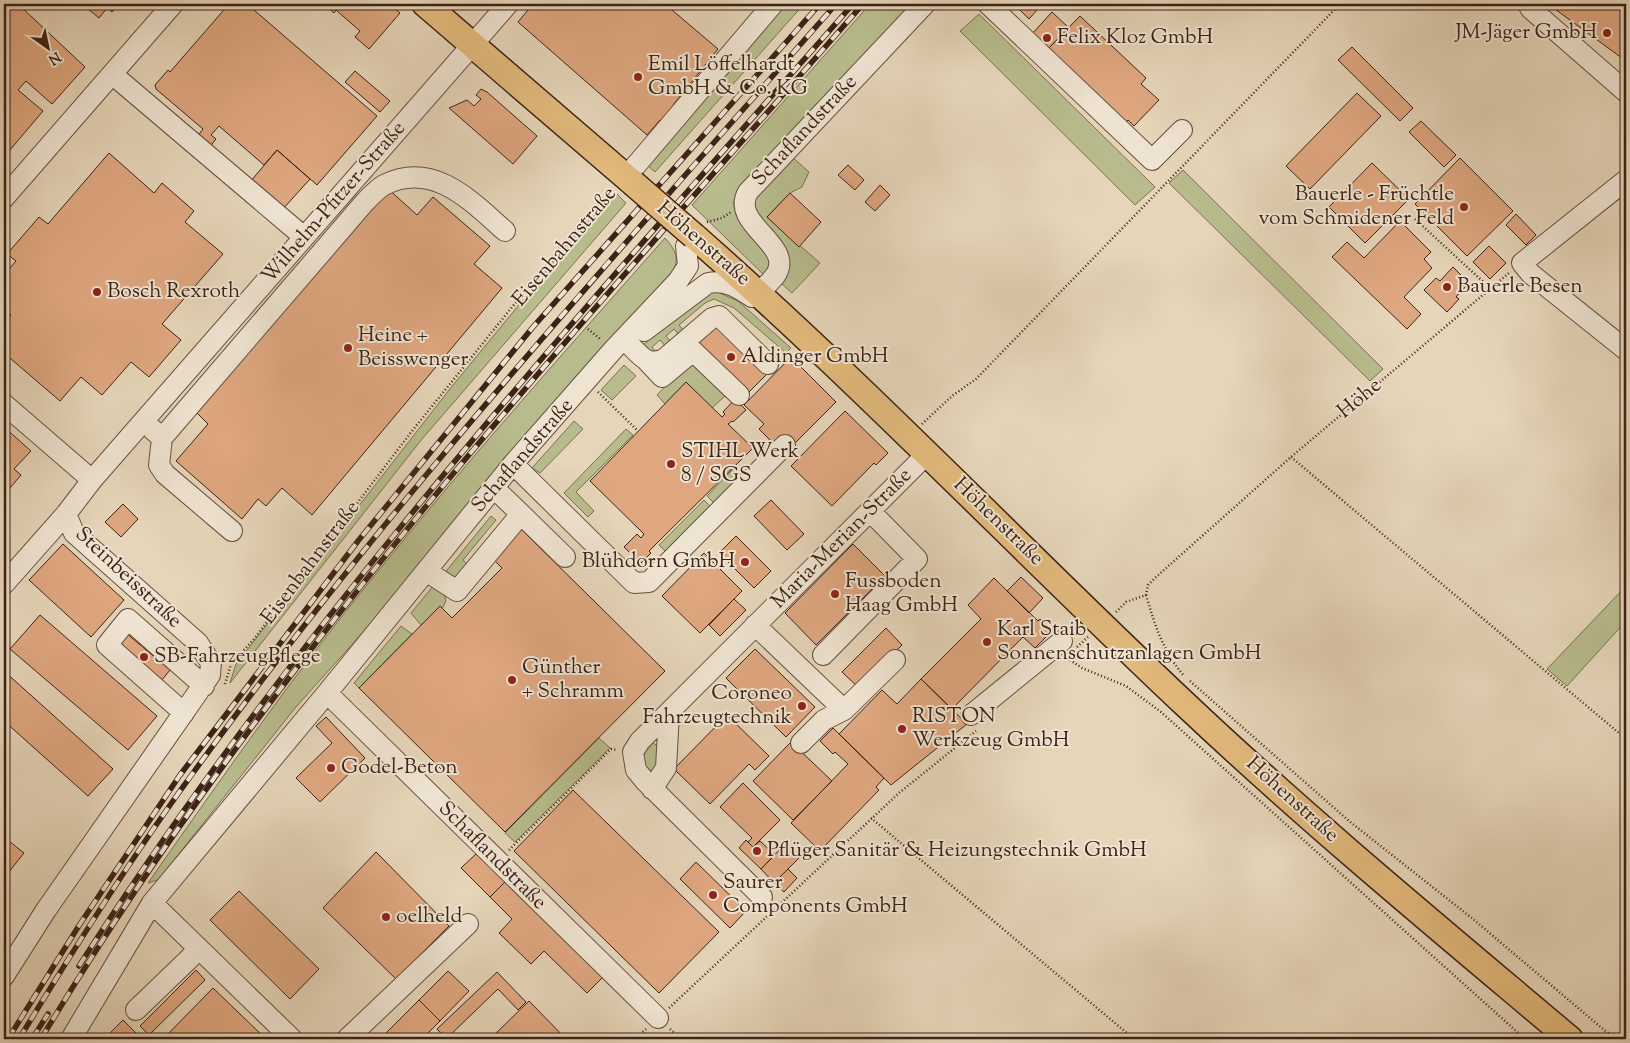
<svg xmlns="http://www.w3.org/2000/svg" width="1630" height="1043" font-family="'Sorts Mill Goudy',serif">
<style>
.green{fill:#b8bc8d;stroke:#7a7052}
.building{fill:#dfa780;stroke:#3c2317}
.lines{fill:none;stroke-linecap:round;stroke-linejoin:round}
.minor-casing{stroke:#665040;stroke-width:22}
.major-casing{stroke:#3c2317;stroke-width:28}
.path{stroke:#3c2317;stroke-width:2.5;stroke-dasharray:1 2.5;stroke-linecap:butt}
.minor{stroke:#efe4d2;stroke-width:20}
.major{stroke:#e3ba7c;stroke-width:25}
.rail-casing{stroke:#3c2317;stroke-width:5.5}
.rail{stroke:#efe4d2;stroke-width:4;stroke-dasharray:11;stroke-linecap:butt}
.major-bridge-casing{stroke:#3c2317;stroke-width:28;stroke-linecap:butt}
.major-bridge{stroke:#e3ba7c;stroke-width:25}
.poi-dot{fill:#8f2418;stroke:#efe4d2;stroke-width:2}
.labels{text-anchor:middle;dominant-baseline:central;stroke-width:4;stroke-linejoin:round;paint-order:stroke}
.poi-label{font-size:21px;fill:#3c2317;stroke:#efe4d2;text-anchor:start}
.street-label{font-size:21px;fill:#3c2317;stroke:#efe4d2}
</style>
<rect width="100%" height="100%" fill="#e6d5b9"/>
<filter id="stains"><feTurbulence type="fractalNoise" baseFrequency=".004" numOctaves="4"/><feColorMatrix values="0 0 0 0 .2 0 0 0 0 .09 0 0 0 0 .02 0 0 0 .5 -.17"/></filter>
<radialGradient id="worn" r=".72"><stop offset=".6" stop-color="#630" stop-opacity="0"/><stop offset="1" stop-color="#630" stop-opacity=".3"/></radialGradient>
<path class="green" d="M778,4H804L655,172L640,159Z
M870,4H914L772,152L733,202C740,223 767,239 771,254C773,262 769,270 766,277L692,205Z
M979,14L1155,187L1135,205L960,31Z
M790,155L809,172L802,187L790,193L767,217L820,263L792,293L782,284L790,265L788,255L755,221L752,196Z
M1183,170L1383,369L1370,381L1169,183Z
M616,193L626,203L422,439L230,683L236,664L449,390L532,289L566,244Z
M665,238C682,257 678,264 665,283L407,583L296,707L158,880L148,883C221,779 294,674 375,575C468,460 567,349 665,238Z
M715,291L738,301L791,348L786,353L734,308L714,299L705,303L679,325L685,332L680,336L674,329L666,336L672,343L667,348L660,340L652,347L658,355L654,357L642,346L694,301Z
M692,358L734,401L732,403L725,396L712,408L686,382L665,404L657,395Z
M624,365L636,376L612,400L601,390Z
M574,421L583,429L540,473L532,468Z
M626,429L633,435L576,492L594,511L588,517L564,493Z
M735,467L745,477L716,505L707,496Z
M704,500L713,509L668,554L659,545Z
M491,516L496,520L463,560L467,564L452,582L443,575Z
M434,585L443,590L446,601L442,609L439,607L421,625L411,613Z
M1626,586V621L1567,686L1547,669Z
M401,626L412,634L359,688L354,683Z
M599,738L610,748L515,842L505,833Z
M653,743L659,747V764L652,771H646L640,757Z"/>
<path class="building" d="M8,4H18L85,67L52,104L26,81L18,90L43,111L4,157V9Z
M82,4H119L112,12L107,8L99,18Z
M229,4H247L377,116L317,185L277,150L264,165L219,126L211,135L216,139L209,148L197,137L203,129L156,89L155,85L168,70L170,72Z
M328,4H389L400,13L369,49L355,37L360,31L336,10L334,13L326,6Z
M533,4H665L718,49L673,105L676,108L663,123L660,120L647,135L518,22Z
M1014,4H1029L1037,10L1029,19Z
M1548,4H1626V61Z
M1052,12L1069,28L1047,50L1031,35Z
M1080,16L1146,78L1141,84L1159,100L1134,126L1128,120L1121,128L1047,50Z
M1352,47L1413,108L1400,121L1338,60Z
M355,71L390,101L380,112L345,82Z
M481,89L487,92L537,136L513,164L449,108L467,100L474,106L481,99L476,95Z
M1357,93L1381,116L1310,189L1286,166Z
M1421,121L1456,155L1444,167L1409,132Z
M277,150L310,179L282,210L250,182Z
M109,153L154,193L162,183L194,211L185,222L223,254L162,324L181,340L149,377L131,362L102,395L81,377L60,401L4,353V323L11,315L4,309V275L16,261L7,254L39,217L48,224Z
M1460,158L1513,211L1467,256L1415,204Z
M1372,163L1409,199L1365,243L1329,207Z
M848,165L864,180L855,190L838,175Z
M880,185L890,195L875,211L865,202Z
M386,187L417,215L433,197L490,246L474,264L502,288L312,515L282,488L266,506L258,499L242,519L176,461L208,424L192,408Z
M790,193L821,222L799,247L767,217Z
M1516,214L1536,235L1526,245L1506,225Z
M1400,221L1431,252L1424,259L1432,268L1404,297L1421,314L1407,329L1332,257L1347,242L1364,258Z
M1489,246L1506,263L1490,279L1473,262Z
M1453,267L1469,283L1456,297L1459,299L1447,312L1424,290L1436,278L1440,281Z
M715,319L769,372L747,394L694,342Z
M791,357L836,402L789,449L776,446L759,429L764,424L744,405Z
M686,382L722,417L725,414L723,412L735,399L746,410L733,422L732,421L728,424L753,448L649,551L651,553L641,563L624,547L637,534L641,538L644,534L590,481Z
M845,411L888,453L876,465L874,463L832,506L791,466Z
M4,427L31,451L14,469L21,475L4,495Z
M771,500L804,534L787,550L754,516Z
M123,504L138,519L121,537L105,522Z
M519,527L665,671L505,832L359,688L440,606L452,618L502,568L490,556Z
M736,536L771,571L754,588L719,553Z
M63,544L124,600L91,637L29,580Z
M853,544L885,576L816,645L785,613Z
M704,553L742,591L700,633L662,596Z
M1021,577L1043,598L1029,613L1007,591Z
M994,578L1038,621L1040,619L1052,631L1035,648L1023,637L952,709L921,679L981,619L968,605Z
M734,599L746,610L720,636L709,625Z
M40,615L157,716L128,750L10,649Z
M886,628L902,645L859,688L842,672Z
M126,633L170,670L161,681L117,643Z
M755,649L815,707L786,737L726,678Z
M4,671L113,769L88,796L4,721Z
M921,679L967,724L891,785L839,734L882,690L897,704Z
M727,715L769,756L755,770L749,764L710,804L674,769Z
M326,717L365,758L320,802L296,778L332,743L316,726Z
M833,728L884,778L876,787L879,790L820,851L791,823L848,764L835,752L833,754L820,741Z
M791,742L832,781L793,820L753,781Z
M743,783L780,820L753,847L748,842L752,838L720,807Z
M573,790L719,932L659,993L514,851Z
M4,837L24,853L4,878Z
M746,840L753,847L760,841L775,855L761,869L739,848Z
M785,844L799,858L774,883L761,869Z
M376,852L449,926L396,979L323,908Z
M477,853L506,881L490,897L461,868Z
M696,862L746,911L730,928L680,879Z
M788,869L797,878L784,892L774,883Z
M506,881L603,977L587,993L544,951L531,964L499,933L512,919L490,897Z
M239,891L319,969L290,999L210,920Z
M196,970L205,980L149,1035L140,1026Z
M448,971L469,991L440,1021L419,1000Z
M497,972L526,1002L518,1010L498,989L446,1039L437,1029Z
M213,988L266,1039H163Z
M419,1000L440,1021L422,1039H380Z
M529,1001L566,1039H490Z
M123,1020L142,1039H104Z"/>
<g class="lines">
<g class="minor-casing">
<path id="minor" d="M988,4L1152,160L1182,130
M1528,4L1531,9L1626,92
M112,74L304,237
M626,177L773,4
M1626,180L1522,263L1531,274L1626,350
M4,198L173,4
M758,293C764,288 770,282 775,276C797,245 729,225 748,192L925,4
M644,331L708,283C726,280 737,287 752,297
M629,344C640,355 647,367 664,359L712,318L719,316L768,364
M647,361L662,377L693,351L739,395
M4,404L92,480
M152,429L162,438L159,465L165,474L232,531
M162,438L364,203C370,197 377,189 384,185C433,160 471,201 505,231
M513,464L634,583L649,582L785,445
M521,514L565,557
M426,571L457,591L521,514L494,488
M4,584L66,514L92,480L508,4
M755,625L844,710
M823,655L917,559L870,511
M327,693L658,1018
M184,713L107,645L128,619L204,686
M971,715L1062,641
M801,743L824,720L844,710L895,660
M652,789L666,768L669,713
M762,897L645,781L636,770L633,752L640,741L928,453
M152,903L292,1039
M4,976L46,910L210,675L211,663L198,643L74,533L66,514
M136,1010L190,958L198,948
M71,1039L152,903L327,693L513,464L613,350L678,281L688,266L686,246
M347,1039L468,924"/>
</g>
<g class="major-casing">
<path id="major" d="M425,4L633,183
M694,236C865,386 1022,551 1187,706C1310,822 1441,930 1570,1039"/>
</g>
<path class="path" d="M1415,219L1491,289
M707,222L722,218L731,212
M588,329L600,339
M598,392L638,431
M922,424L952,396L976,379L1340,4
M1291,457L1626,739
M1146,595C1155,626 1163,651 1184,676
M1116,612L1126,602L1146,595L1148,585L1156,577L1291,457L1509,273
M1077,647L1088,637
M1067,658L1082,668L1126,686L1161,712L1525,1039
M227,660L231,664L254,639L412,431L563,244L613,190
M1190,681L1349,821L1473,919L1597,1024L1613,1037L1626,1039
M225,684L231,664
M871,818L1134,1039
M509,850L611,749L617,750
M669,1008L899,793L976,731
M670,1029L681,1039
M635,1039L646,1029"/>
<use href="#minor" class="minor"/>
<use href="#major" class="major"/>
<g class="rail-casing">
<path id="rail" d="M79,966C301,618 581,313 853,4
M8,1039L80,924L180,775L358,541L533,327L820,4
M19,1039C74,949 131,858 193,773C389,502 616,255 836,4
M32,1039L48,1014
M41,1039C268,660 573,335 863,4"/>
</g>
<use href="#rail" class="rail"/>
<g class="major-bridge-casing">
<path id="major-bridge" d="M633,183L694,236"/>
</g>
<use href="#major-bridge" class="major-bridge"/>
</g>
<g class="poi-dot">
<circle cx="1607" cy="33" r="5"/>
<circle cx="1047" cy="38" r="5"/>
<circle cx="638" cy="77" r="5"/>
<circle cx="1464" cy="207" r="5"/>
<circle cx="1447" cy="287" r="5"/>
<circle cx="97" cy="292" r="5"/>
<circle cx="348" cy="348" r="5"/>
<circle cx="731" cy="357" r="5"/>
<circle cx="671" cy="464" r="5"/>
<circle cx="745" cy="562" r="5"/>
<circle cx="835" cy="594" r="5"/>
<circle cx="987" cy="642" r="5"/>
<circle cx="144" cy="657" r="5"/>
<circle cx="512" cy="680" r="5"/>
<circle cx="802" cy="706" r="5"/>
<circle cx="902" cy="729" r="5"/>
<circle cx="331" cy="768" r="5"/>
<circle cx="757" cy="851" r="5"/>
<circle cx="713" cy="895" r="5"/>
<circle cx="386" cy="917" r="5"/>
</g>
<g class="labels">
<g class="poi-label">
<text x="1597" y="33" text-anchor="end">JM-Jäger GmbH</text>
<text x="1057" y="38">Felix Kloz GmbH</text>
<text x="648" y="65">Emil Löffelhardt<tspan x="648" dy="24">GmbH &amp; Co. KG</tspan></text>
<text x="1454" y="195" text-anchor="end">Bauerle - Früchtle<tspan x="1454" dy="24">vom Schmidener Feld</tspan></text>
<text x="1457" y="287">Bauerle Besen</text>
<text x="107" y="292">Bosch Rexroth</text>
<text x="358" y="336">Heine +<tspan x="358" dy="24">Beisswenger</tspan></text>
<text x="741" y="357">Aldinger GmbH</text>
<text x="681" y="452">STIHL Werk<tspan x="681" dy="24">8 / SGS</tspan></text>
<text x="735" y="562" text-anchor="end">Blühdorn GmbH</text>
<text x="845" y="582">Fussboden<tspan x="845" dy="24">Haag GmbH</tspan></text>
<text x="997" y="630">Karl Staib<tspan x="997" dy="24">Sonnenschutzanlagen GmbH</tspan></text>
<text x="154" y="657">SB-FahrzeugPflege</text>
<text x="522" y="668">Günther<tspan x="522" dy="24">+ Schramm</tspan></text>
<text x="792" y="694" text-anchor="end">Coroneo<tspan x="792" dy="24">Fahrzeugtechnik</tspan></text>
<text x="912" y="717">RISTON<tspan x="912" dy="24">Werkzeug GmbH</tspan></text>
<text x="341" y="768">Godel-Beton</text>
<text x="767" y="851">Pflüger Sanitär &amp; Heizungstechnik GmbH</text>
<text x="723" y="883">Saurer<tspan x="723" dy="24">Components GmbH</tspan></text>
<text x="396" y="917">oelheld</text>
</g>
<g class="street-label">
<text transform="translate(805 131) rotate(-47)">Schaflandstraße</text>
<text transform="translate(334 203) rotate(-49)">Wilhelm-Pfitzer-Straße</text>
<text transform="translate(703 244) rotate(41)">Höhenstraße</text>
<text transform="translate(565 247) rotate(-50)">Eisenbahnstraße</text>
<text transform="translate(1360 399) rotate(-40)">Höhe</text>
<text transform="translate(523 456) rotate(-49)">Schaflandstraße</text>
<text transform="translate(998 522) rotate(44)">Höhenstraße</text>
<text transform="translate(842 539) rotate(-45)">Maria-Merian-Straße</text>
<text transform="translate(311 563) rotate(-53)">Eisenbahnstraße</text>
<text transform="translate(128 578) rotate(43)">Steinbeisstraße</text>
<text transform="translate(1292 800) rotate(42)">Höhenstraße</text>
<text transform="translate(492 856) rotate(45)">Schaflandstraße</text>
</g>
</g>
<rect width="1630" height="1043" fill="none" stroke="#e6d5b9" stroke-width="20"/>
<rect x="5" y="5" width="1620" height="1033" fill="none" stroke="#3c2317" stroke-width="2.5"/>
<rect x="10" y="10" width="1610" height="1023" fill="none" stroke="#3c2317"/>
<g transform="translate(48 48) rotate(147)" stroke="#efe4d2" stroke-width="4" paint-order="stroke">
<path d="M0-4L9 19L0 12L-9 19Z" fill="#3c2317"/>
<text y="-8" font-size="14" font-weight="bold" text-anchor="middle" fill="#3c2317">N</text>
</g>
<rect width="100%" height="100%" filter="url(#stains)"/>
<rect width="100%" height="100%" fill="url(#worn)"/>
</svg>
